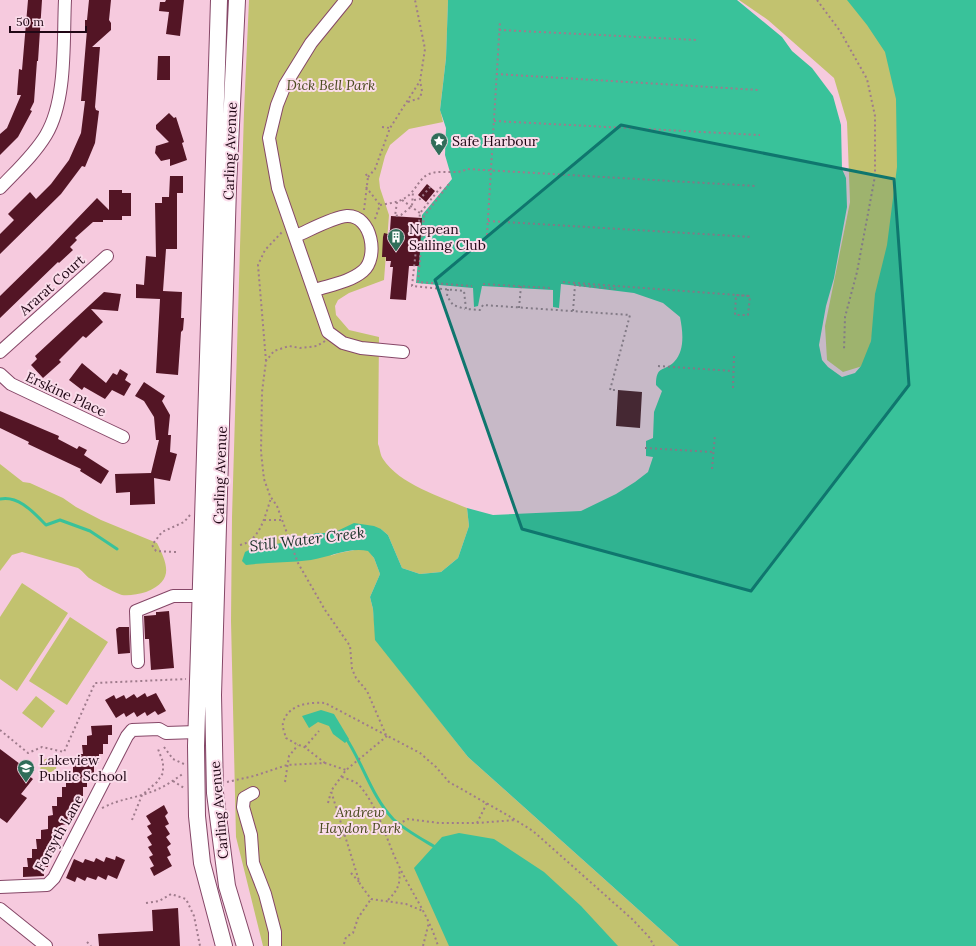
<svg xmlns="http://www.w3.org/2000/svg" width="976" height="946" font-family="Lora,serif">
<style>
.green{fill:#c2c26f}
.water{fill:#39c29a}
.lines{fill:none;stroke-linecap:round;stroke-linejoin:round}
.stream{stroke:#39c29a;stroke-width:3}
.building{fill:#531525}
.minor-casing{stroke:#854767;stroke-width:14}
.major-casing{stroke:#854767;stroke-width:18}
.path{stroke:#9f7b8c;stroke-width:2;stroke-dasharray:2 3;stroke-linecap:butt}
.minor{stroke:#fff;stroke-width:12}
.major{stroke:#fff;stroke-width:16}
.marked{fill:#0f766e;fill-opacity:0.2;stroke:#0f766e;stroke-width:3;stroke-linejoin:round}
.labels{text-anchor:middle;dominant-baseline:central;stroke-width:4;stroke-linejoin:round;paint-order:stroke}
.park-label{font-size:14px;font-style:italic;fill:#4b4b1f;stroke:#fadcea}
.poi-label{font-size:14px;fill:#200715;stroke:#fadcea;text-anchor:start}
.street-label{font-size:14px;fill:#200715;stroke:#fadcea}
.water-label{font-size:15px;font-style:italic;fill:#1a3128;stroke:#fadcea}
</style>
<rect width="100%" height="100%" fill="#f6cade"/>
<path class="green" d="M249,0H448L446,58L440,109L443,122L409,129L390,145L385,156L379,179L380,188L389,215L384,280L349,293L338,300L335,306L336,315L349,330L379,337L378,444C380,448 380,455 383,459C399,484 441,497 467,508L469,526L458,558L441,572L420,574L402,568L388,535L381,529L330,556L339,553L360,549L368,550L374,558L380,574L370,597L373,609L376,640L468,757L679,946H263L236,837L231,621L232,517L244,112Z
M739,0H859L902,63L906,174L866,365L843,372L827,360L825,326L850,202L847,122L834,78L768,20Z
M0,464L23,482L30,483L63,498L76,507L101,520L157,543C168,565 174,581 146,592C139,594 129,596 122,595C115,593 95,582 89,578C85,575 83,571 78,568L22,552L12,555L0,571Z
M22,583L68,613L17,691L0,679V617Z
M70,617L108,642L67,705L29,681Z
M36,696L55,711L42,728L22,713Z
M51,756L57,760L56,769L46,775L43,774L40,770L42,761Z"/>
<path class="water" d="M448,0H737L782,37L792,51L812,68L833,96L841,125L842,169L846,178L847,207L834,278L826,306L819,345L822,360L828,367L842,377L855,373L861,366L871,341L875,294L887,245L897,167L896,99L885,52L867,25L847,0H976V946H679L468,757L375,640L373,609L370,597L380,574L374,558L368,551C349,547 330,557 311,560C289,563 268,562 246,565L242,561L245,552L249,550L304,538L316,533H333L354,523L374,526L381,529L388,535L402,568L420,574L441,572L458,558L469,526L467,508L493,515L581,511L616,494L635,482L648,472L653,457L646,456V441L653,438L654,412L662,391L656,385C656,365 664,372 674,362C685,351 683,332 680,317L663,303L634,293L561,284L559,308L553,307V290L482,286L478,306L474,307L473,288L416,283L422,215L452,179L445,155L446,128L440,110L446,58Z
M321,710L334,714L349,739L345,743L333,734L329,726L318,722L309,728L302,716Z
M459,833L494,839L544,872L581,906L618,946H449L414,868L442,837Z"/>
<g class="lines">
<path class="stream" d="M0,499C19,495 34,513 46,525L60,520L90,531L117,549
M346,738C363,764 372,797 393,819C405,830 420,838 435,847"/>
</g>
<path class="building" d="M28,0H42L38,61H37L34,102L30,110L32,111L18,137L0,155V134L7,128L21,95H17L19,69L22,70Z
M89,0H111L109,20L111,23V30L92,47H100L95,107L96,110L99,111L95,143L85,167L82,166L61,194L0,254V234L14,220L8,214L30,192L36,199L51,184L69,160L81,133L85,101H81L87,30H85V20H87Z
M166,0H184L180,36L166,34L169,12L159,11L160,2H165Z
M158,56H170V80H157Z
M169,113L174,118L176,117L184,142L182,143L187,160L170,166V159L161,161L155,153L156,146L169,142L156,129V125Z
M170,176H183V193H177V249H166L163,291L182,292L181,318H184L183,330L181,332L178,375L156,373L160,299L136,298V284L144,285L146,256L156,257L155,203H162V197H169Z
M427,184L435,191L426,202L418,195Z
M109,190H122V193H131V216H122V220H103V222H93L75,238L77,240L70,247L73,250L59,263L58,262L0,318V296L47,250L97,198L109,210Z
M391,216L422,218L419,266H409L406,300L390,299L393,267H390L391,261H386V257H382L383,237L384,233L388,234L390,230Z
M104,292L121,294L118,311L91,309L103,322L86,338L83,336L59,360L61,362L43,378L31,365L37,359L35,356Z
M82,363L106,383L113,373L117,375L120,369L128,374L125,380L131,384L124,396L112,390L105,399L84,387L82,390L69,380Z
M144,382L165,396L162,401L170,415L168,435H171L170,452L177,454L170,481L154,478L155,504L130,505V492L116,493L115,474L151,473L159,440H156L154,417L144,401L135,396Z
M618,390L642,392L640,428L616,426Z
M0,411L59,436L58,439L77,449L79,446L87,450L84,455L109,471L101,484L80,471L81,469L28,444L29,442L0,428Z
M169,611L174,668L151,670L149,639H145L144,616L156,615V612H158Z
M119,627H129L130,653L118,654L116,629Z
M145,693L147,697L156,693L166,711L158,715L155,711L147,716L145,712L137,717L134,712L126,717L124,713L116,718L105,700L114,695L116,699L124,695L126,699L134,694L137,698Z
M112,725V735H108V744H103V754H99V763H94V773H87V787H83V796H78V805H74L73,815H69V824L61,825L62,839H57V848H52L53,857H49L48,867H43L44,876L23,877V867H28L27,858H32V849H37L36,839H41V830L48,829V816L53,815L52,806H57V797H62V787H66V778H73V764L78,763V754H83L82,745H87V736L92,735L91,726Z
M0,749L20,764L18,767L33,779L21,794L27,798L7,823L0,818Z
M164,805L168,813L165,816L169,824L165,826L170,834L166,837L171,844L167,847L171,855L167,857L172,866L154,876L150,868L154,866L149,857L153,855L148,847L152,845L147,837L152,834L147,826L151,824L146,816Z
M116,856L125,860L117,879L108,875L106,880L98,876L96,880L87,877L85,881L77,877L75,882L66,878L74,859L83,863L85,859L94,862L96,858L104,862L106,857L115,860Z
M178,908L180,946H99L98,934L153,931L152,910Z"/>
<g class="lines">
<g class="minor-casing">
<path id="minor" d="M346,0L311,43L285,85L277,105L269,138L278,188L328,332L343,343L361,348L403,352
M0,188C16,171 34,155 46,135C67,100 63,41 65,0
M296,236C310,230 333,217 347,216C372,215 379,258 363,271C350,282 330,285 315,290
M0,352L107,256
M0,374L11,384L123,437
M138,662L136,611L173,596H202
M253,793L244,798L243,807L251,835L253,863L265,894L275,932V946
M0,887L47,885L54,878L127,736L132,730L159,729L166,733L197,732
M0,909L46,946"/>
</g>
<g class="major-casing">
<path id="major" d="M219,0L196,746L197,816L202,863L224,946
M237,0L228,187L213,695L215,793L227,886L245,946"/>
</g>
<path class="path" d="M817,0L840,31L867,79L875,116V176L857,272L845,317L844,350
M499,30L698,40
M496,74L759,90
M408,102L420,98L422,91L420,81
M494,121L760,135
M382,127L390,128
M368,177L375,169L390,128L420,81L425,49L415,0
M449,184L424,216L418,282L472,286
M366,187L380,205
M441,187L420,213L412,286L464,291L466,309L480,310L483,305L630,315L610,390H618
M402,200L420,213
M414,200L420,199L431,186
M397,202L395,216L401,215L412,206L413,192
M380,205C391,203 403,202 411,193C417,187 420,179 427,175C440,168 455,176 467,169L756,186
M364,210L368,177L365,173
M375,219L380,205
M488,221L752,237
M487,235L500,21
M563,282L750,296L748,315H735L736,295L750,296
M483,284L551,288
M448,289L447,296L453,305L465,309
M519,308L521,286
M573,311L575,285L616,289V286
M325,341L317,346L300,348L289,346L274,351L266,361L262,392L261,452L264,479L270,496L277,506L298,563L325,610L350,646L352,669L356,678L367,691L386,735
M266,361L258,265L265,250L283,231
M658,366L733,371
M733,388L734,355
M645,448L713,452
M712,469L715,435
M264,520H283
M240,545C260,541 265,516 271,498
M176,552L156,551L152,545L162,532L184,522L190,515
M0,730L28,753L42,747L64,752L95,683L186,679
M387,736L346,770L331,791L360,884L371,899L406,904L423,911
M164,747L173,759L184,764
M305,747L319,731
M325,763L303,746L298,745L286,738C285,734 282,727 283,723C288,704 309,702 325,703L420,753L436,767L449,782L509,816L533,831L632,919L649,937L654,946
M342,777C347,779 355,781 359,785C379,808 385,837 398,864C411,892 429,916 438,946
M173,781L184,788
M227,782L254,776L287,765L325,763L346,770
M285,782L289,756L298,745
M328,803L331,792
M102,808C120,799 131,799 148,793C161,789 173,781 184,773
M132,820L142,795L157,782L163,773V762L158,749
M477,823L487,803
M385,831L408,819L439,823H477L516,820
M339,838L345,835
M351,873L360,883
M388,900C398,890 401,883 399,869
M146,903L159,901L171,894L186,899L194,916L200,946
M87,942L91,946
M344,944L346,937L353,933L358,918L371,899
M423,946L429,922"/>
<use href="#minor" class="minor"/>
<use href="#major" class="major"/>
</g>
<path class="marked" d="M621,125L894,179L909,385L751,591L522,529L435,280Z"/>
<defs>
<g id="sight-pin" transform="scale(0.9)"><path d="M0 17L-7.5 6A9.5 9.5 0 1 1 7.5 6Z" fill="#306d59" stroke="#fadcea"/><path d="M0-6L1.8-2.2L6-1.7L2.9 1.2L3.7 5.4L0 3.3L-3.7 5.4L-2.9 1.2L-6-1.7L-1.8-2.2Z" fill="#fff"/></g>
<g id="building-pin" transform="scale(0.9)"><path d="M0 17L-7.5 6A9.5 9.5 0 1 1 7.5 6Z" fill="#306d59" stroke="#fadcea"/><path d="M-4-6H4V6H1V3H-1V6H-4ZM-2.5-4.3h1.7v1.8h-1.7ZM.8-4.3h1.7v1.8H.8ZM-2.5-1h1.7V.8h-1.7ZM.8-1h1.7V.8H.8Z" fill="#fff"/></g>
<g id="school-pin" transform="scale(0.9)"><path d="M0 17L-7.5 6A9.5 9.5 0 1 1 7.5 6Z" fill="#306d59" stroke="#fadcea"/><path d="M0-5L7-2L0 1L-7-2ZM-4 1L0 2.5L4 1V4Q0 6-4 4Z" fill="#fff"/></g>
</defs>
<g fill-rule="evenodd">
<use href="#sight-pin" x="439" y="141"/>
<use href="#building-pin" x="396" y="237"/>
<use href="#school-pin" x="26" y="768"/>
</g>
<g class="labels">
<g class="park-label">
<text x="331" y="85">Dick Bell Park</text>
<text x="360" y="812">Andrew<tspan x="360" dy="16">Haydon Park</tspan></text>
</g>
<g class="poi-label">
<text x="452" y="141">Safe Harbour</text>
<text x="409" y="229">Nepean<tspan x="409" dy="16">Sailing Club</tspan></text>
<text x="39" y="760">Lakeview<tspan x="39" dy="16">Public School</tspan></text>
</g>
<g class="street-label">
<text transform="translate(230 151) rotate(-88)">Carling Avenue</text>
<text transform="translate(52 285) rotate(-42)">Ararat Court</text>
<text transform="translate(66 394) rotate(25)">Erskine Place</text>
<text transform="translate(220 475) rotate(-88)">Carling Avenue</text>
<text transform="translate(219 810) rotate(-95)">Carling Avenue</text>
<text transform="translate(59 833) rotate(-61)">Forsyth Lane</text>
</g>
<g class="water-label">
<text transform="translate(307 539) rotate(-7)">Still Water Creek</text>
</g>
</g>
<path d="M10 26v6h76v-6" fill="none" stroke="#200715" stroke-width="2"/>
<text x="16" y="26" font-size="12" fill="#200715" stroke="#fadcea" stroke-width="3" paint-order="stroke">50 m</text>
</svg>
